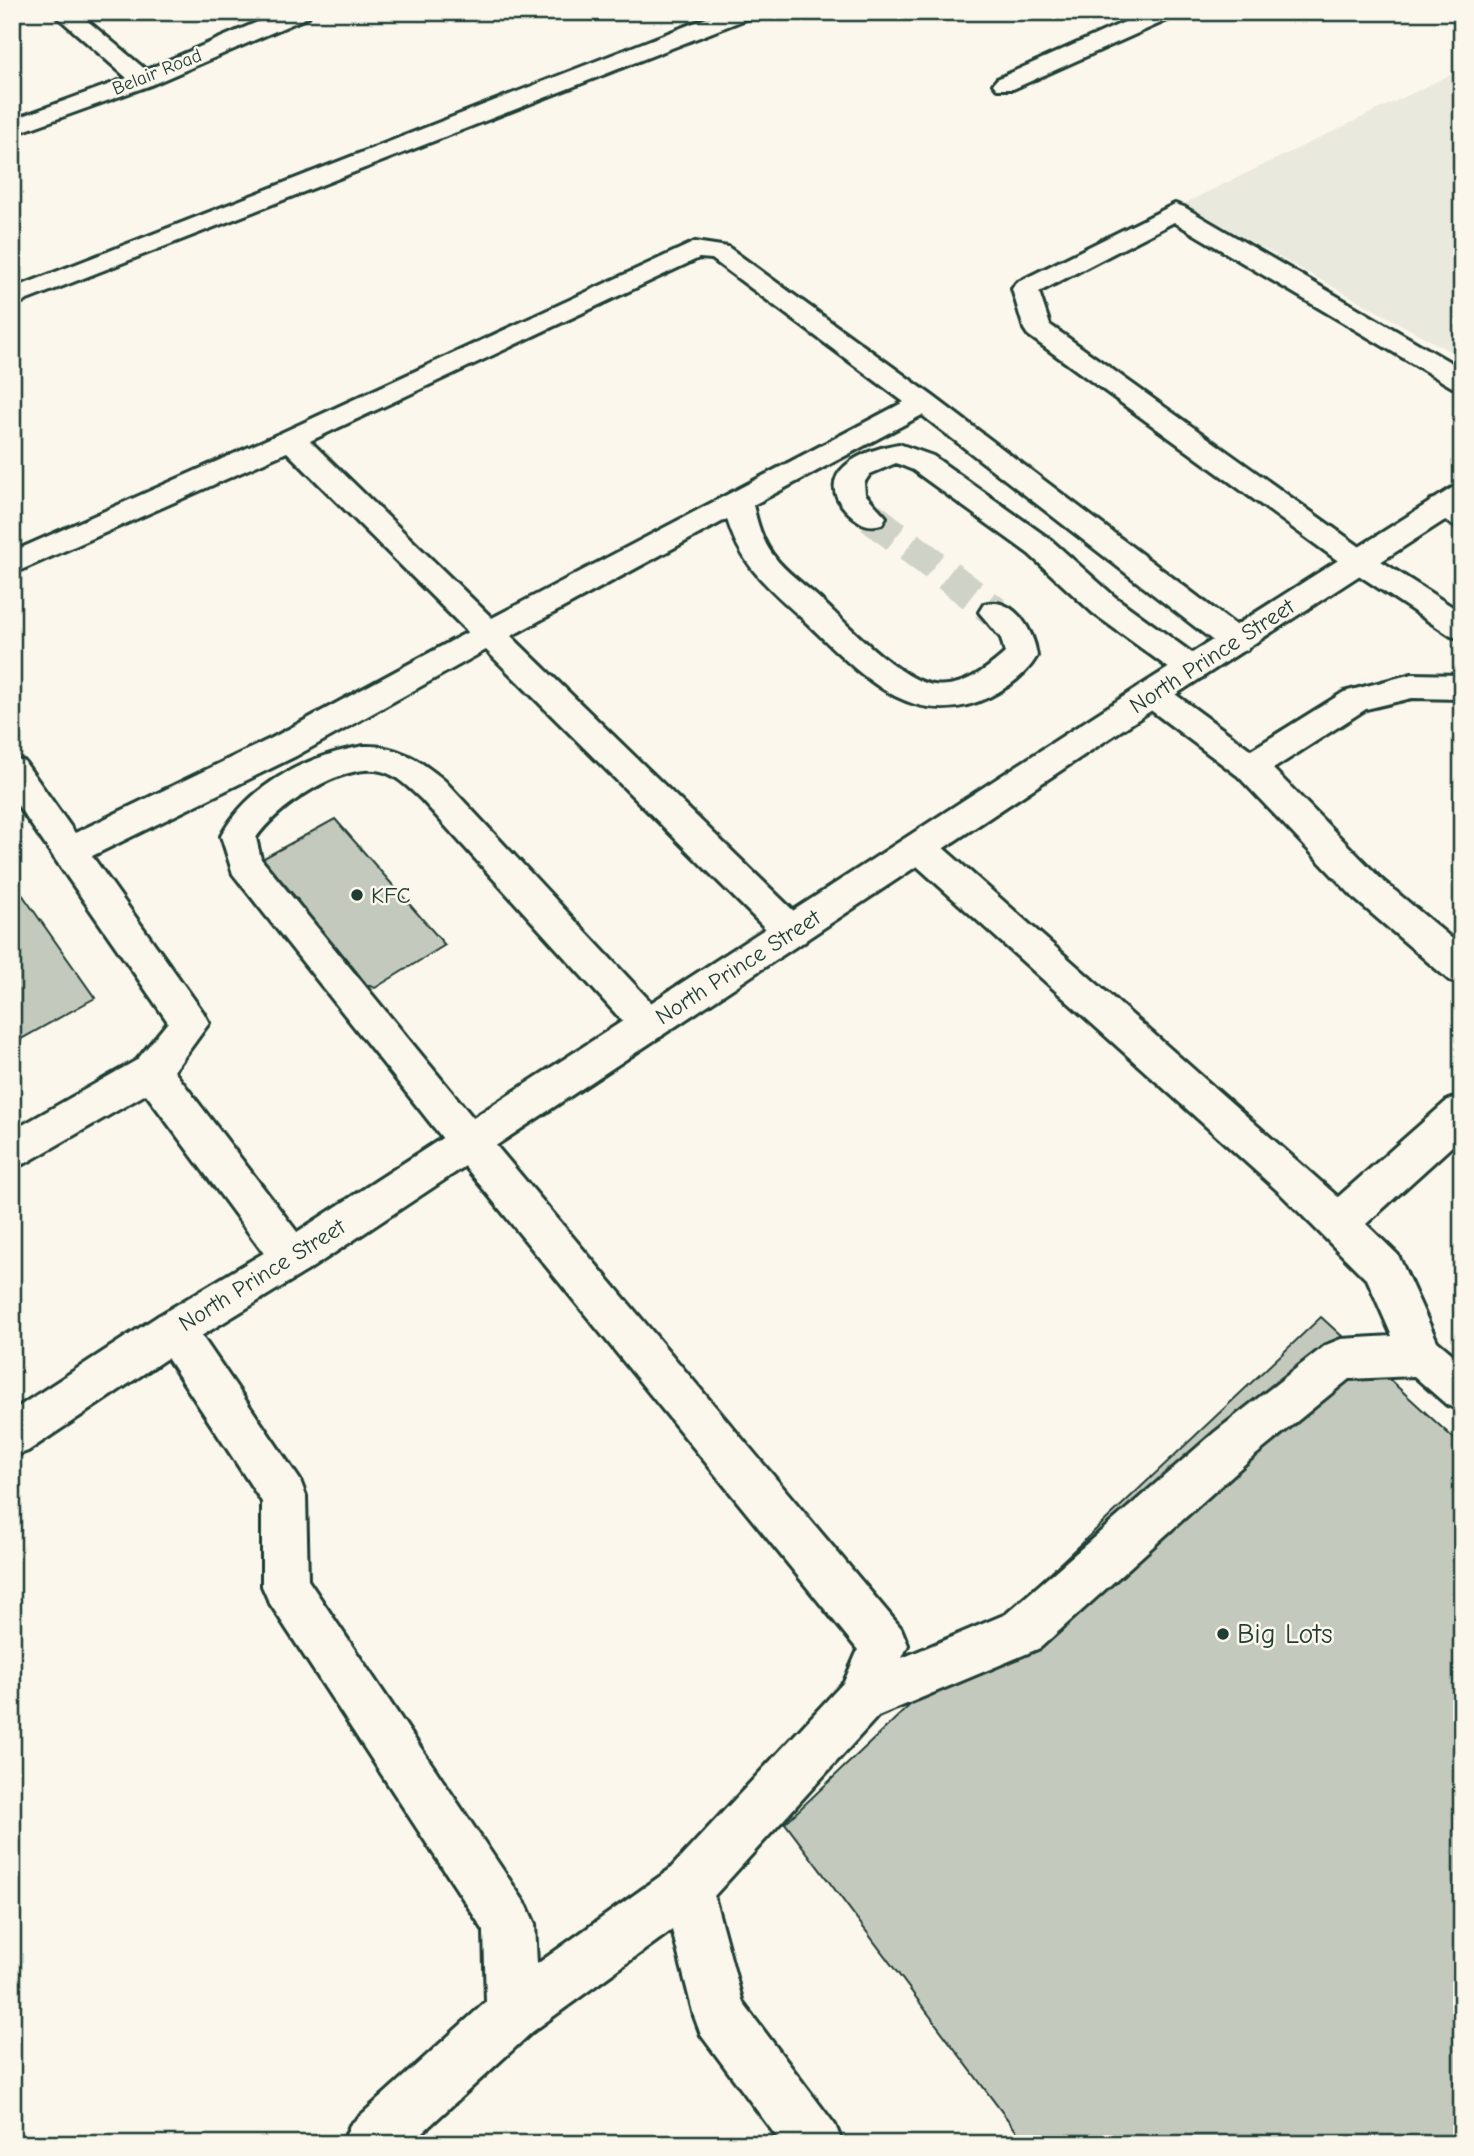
<svg xmlns="http://www.w3.org/2000/svg" width="1474" height="2156" font-family="'Comic Neue',sans-serif">
<style>
.built{fill:#eae9de}
.building{fill:#c4c9be;stroke:#1f3d34;stroke-width:2}
.lines{fill:none;stroke-linecap:round;stroke-linejoin:round}
.minor-tunnel{stroke:#cfd2c7;stroke-width:32;stroke-dasharray:32 16;stroke-linecap:butt}
.minor-casing{stroke:#1f3d34;stroke-width:6}
.major-casing{stroke:#1f3d34;stroke-width:6}
.minor{fill:#fbf7ec;fill-rule:evenodd}
.major{fill:#fbf7ec;fill-rule:evenodd}
.poi-dot{fill:#1f3d34;stroke:#fbf7ec;stroke-width:2.5}
.labels{text-anchor:middle;dominant-baseline:central;stroke-width:5;stroke-linejoin:round;paint-order:stroke}
.far-street-label{font-size:19px;fill:#1f3d34;stroke:#fbf7ec}
.street-label{font-size:23px;fill:#1f3d34;stroke:#fbf7ec}
.poi-label{font-size:23px;fill:#1f3d34;stroke:#fbf7ec;text-anchor:start}
.near-poi-label{font-size:28px;fill:#1f3d34;stroke:#fbf7ec;text-anchor:start}
</style>
<rect width="100%" height="100%" fill="#fbf7ec"/>
<filter id="ink" filterUnits="userSpaceOnUse"><feTurbulence type="fractalNoise" baseFrequency=".0143" numOctaves="2"/><feDisplacementMap in="SourceGraphic" scale="14" xChannelSelector="R" yChannelSelector="G"/><feConvolveMatrix kernelMatrix="1 2 1 2 8 2 1 2 1" color-interpolation-filters="sRGB"/></filter>
<g filter="url(#ink)">
<path class="built" d="M1462,69V358L1183,204Z"/>
<path class="building" d="M335,819L445,945L375,988L367,985L336,946L330,949L287,906L298,900L262,859Z
M12,880L95,998L12,1044Z
M1321,1317L1462,1446V2144H1026L785,1823Z"/>
<g class="lines">
<path class="minor-tunnel" d="M871,517L995,612"/>
<g class="minor-casing">
<path id="minor" d="M52,12H77L146,70L281,12H311L308,17L151,85L12,135V120L127,78Z
M722,12H754L751,17L12,306V289Z
M1147,12H1177L1174,17L1013,89H997L993,84L997,79Z
M1175,204L1184,207L1462,369V389L1452,387L1174,222L1039,292L1050,325L1370,554L1462,613V639L1451,636L1348,568L1028,335L1024,329L1012,289L1016,283Z
M695,242L728,247L934,397L1247,634L1252,642L1247,650L1236,653L1225,650L922,415L753,505C757,522 762,541 773,555C785,572 804,584 820,599C846,623 899,680 934,685C961,689 986,670 1005,653L1001,638L979,612L984,604C1013,596 1034,630 1037,656C1027,674 1007,688 989,697C912,734 858,672 807,623C771,589 742,569 727,519L511,636L805,922L810,932L805,942L792,946L779,942L486,650L296,756L92,856L203,1012L209,1023L174,1071L307,1245L313,1258L307,1271L292,1277L277,1271L146,1094L26,1163L12,1168V1131L137,1060L168,1022L12,797V757L24,761L75,833L272,738L468,632L287,452L12,574V552L281,433ZM699,258L712,259L904,402L492,618L310,441Z
M899,444L933,456L1051,540L1115,597L1203,661L1208,669L1203,677L1192,680L1181,677L1093,613L1029,554L913,470L896,463L870,474L864,483L865,494L886,517L882,524C866,528 860,523 849,513C808,474 864,449 899,444Z
M1442,497L1462,506V529L1431,514L1427,507L1431,500Z
M1412,674L1462,675V699L1412,698L1366,709L1273,769L1382,880L1462,947V984L1449,980L1356,900L1238,776L1140,702L1136,694L1140,686L1152,682L1164,686L1251,750L1344,692Z
M364,746C397,745 420,760 445,781L662,1014L668,1025L662,1036L649,1041L636,1036L421,799C410,789 396,774 381,771C342,762 277,807 256,838L261,859L483,1130L901,1628L908,1645L902,1658L1006,1614L1215,1432L1326,1345L1341,1339L1392,1336L1368,1281L1279,1192L908,858L903,848L908,838L920,835L932,838L1338,1197L1448,1100L1462,1095V1137L1366,1224L1398,1255L1437,1341L1462,1362V1411L1447,1405L1414,1376L1349,1379L1247,1462L1040,1648L878,1716L714,1896L743,2003L835,2125L843,2144H782L701,2035L694,2016L672,1930L532,2032L410,2144H342L350,2125L486,2002L484,1931L269,1602L262,1586V1502L158,1344L152,1330L158,1316L173,1310L188,1316L300,1480L306,1496L308,1580L527,1906L535,1924L537,1964L669,1870L844,1682L858,1650L455,1154L233,874L221,836C249,784 307,756 364,746Z"/>
</g>
<g class="major-casing">
<path id="major" d="M1462,485V509L1164,702L307,1271L188,1344L28,1451L12,1457V1411L158,1316L277,1245L1140,686L1452,488Z"/>
</g>
<use href="#minor" class="minor"/>
<use href="#major" class="major"/>
</g>
</g>
<g class="poi-dot">
<circle cx="357" cy="895" r="7"/>
<circle cx="1223" cy="1634" r="7"/>
</g>
<g class="labels">
<g class="far-street-label">
<text transform="translate(157 72) rotate(-22)">Belair Road</text>
</g>
<g class="street-label">
<text transform="translate(1212 656) rotate(-33)">North Prince Street</text>
<text transform="translate(738 967) rotate(-33)">North Prince Street</text>
<text transform="translate(262 1275) rotate(-32)">North Prince Street</text>
</g>
<g class="poi-label">
<text x="371" y="895">KFC</text>
</g>
<g class="near-poi-label">
<text x="1237" y="1634">Big Lots</text>
</g>
</g>
<rect width="1474" height="2156" fill="none" stroke="#fbf7ec" stroke-width="42"/>
<rect x="21" y="21" width="1432" height="2114" fill="none" stroke="#1f3d34" stroke-width="2.5" filter="url(#ink)"/>
</svg>
